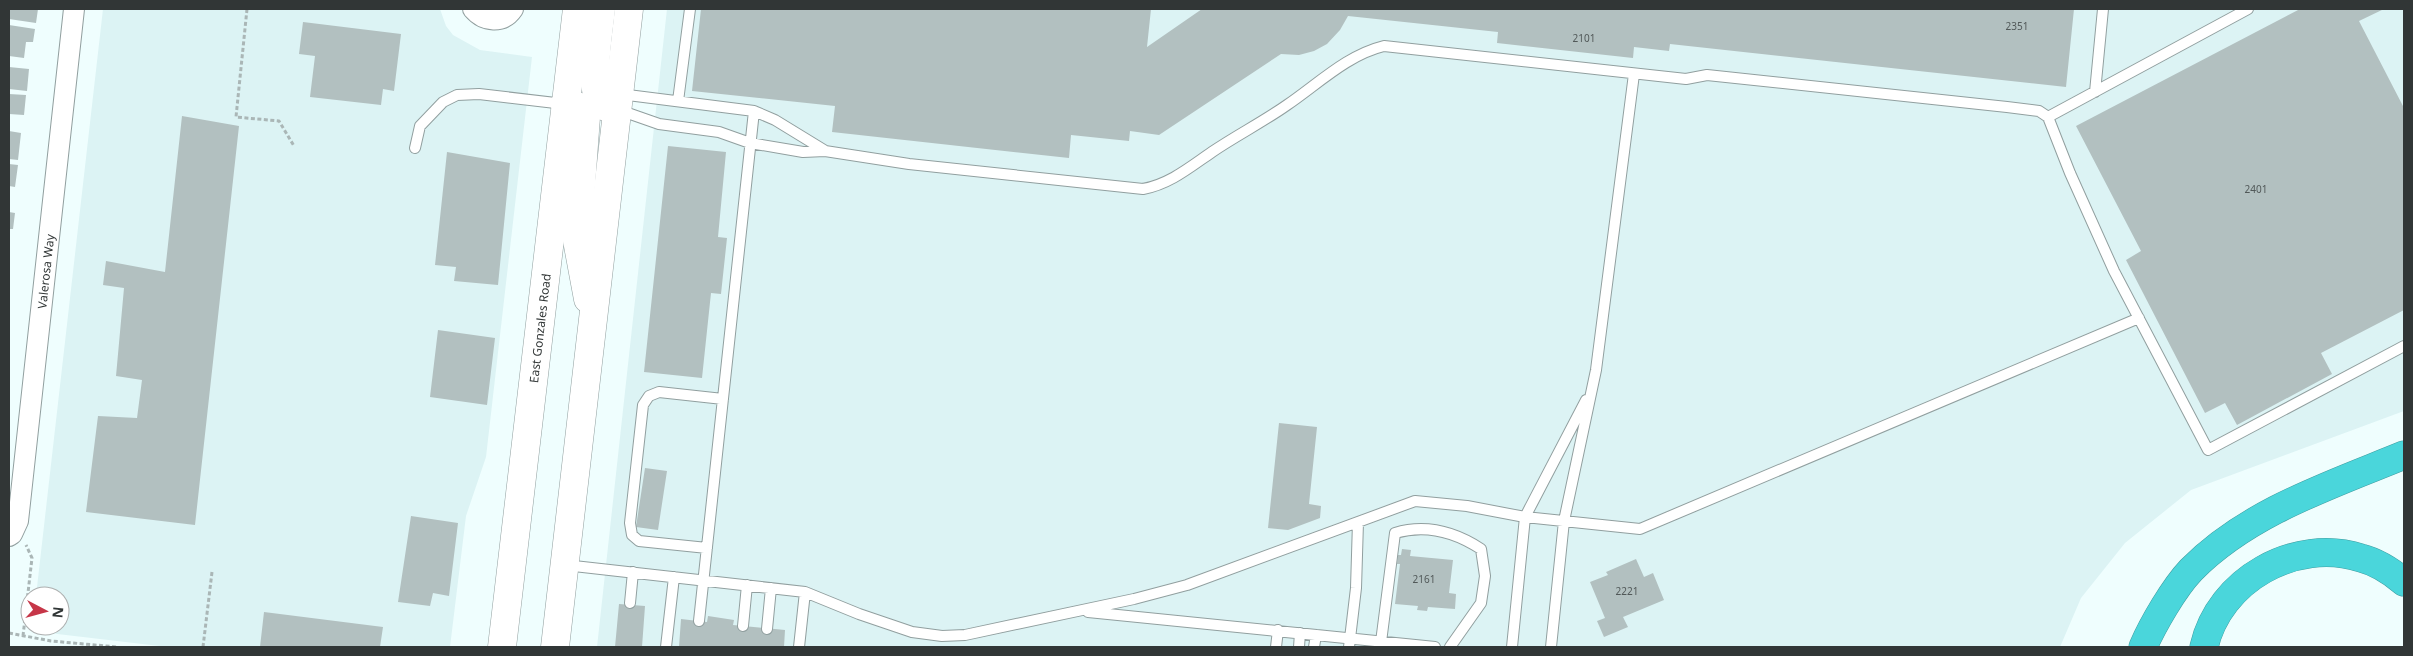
<svg xmlns="http://www.w3.org/2000/svg" width="2413" height="656" font-family="'Noto Sans',sans-serif">
<style>
.built{fill:#dcf3f4}
.building{fill:#b2c0c0}
.lines{fill:none;stroke-linecap:round;stroke-linejoin:round}
.service-casing{stroke:#919f9f;stroke-width:12}
.minor-casing{stroke:#919f9f;stroke-width:22}
.secondary-casing{stroke:#919f9f;stroke-width:29}
.motorway-casing{stroke:#419ea1;stroke-width:29}
.path{stroke:#aab6b6;stroke-width:3;stroke-dasharray:4 2.5;stroke-linecap:butt}
.service{stroke:#fff;stroke-width:10}
.minor{stroke:#fff;stroke-width:20}
.secondary{stroke:#fff;stroke-width:28}
.motorway{stroke:#4ad6db;stroke-width:28}
.labels{text-anchor:middle;dominant-baseline:central;stroke-width:4;stroke-linejoin:round;paint-order:stroke}
.number-label{font-size:10px;fill:#515858}
.street-label{font-size:12px;fill:#313636;stroke:#fff}
</style>
<rect width="100%" height="100%" fill="#effefe"/>
<path class="built" d="M103,9H440L446,26L453,35L480,50L532,57L486,457L466,516L450,647H168L32,631V626H60V596H36Z
M667,9H2404V411L2191,490L2125,543L2081,598L2060,647H597Z"/>
<path class="building" d="M9,9H38L36,23L9,19Z
M701,9H1151L1147,47L1202,9H2074L2066,87L1670,44L1669,51L1634,47L1633,58L1497,43L1498,32L1348,16L1340,30L1327,44L1314,51L1299,55L1281,54L1159,135L1130,131L1129,141L1071,135L1069,158L832,132L835,106L692,91Z
M2300,9H2384L2359,21L2404,108V310L2321,353L2332,374L2237,425L2225,403L2205,413L2126,260L2141,251L2076,126Z
M303,22L401,34L394,91L383,89L381,105L310,97L315,56L299,54Z
M9,25L35,29L33,42H26L24,58L9,56Z
M9,67L29,69L27,91L9,89Z
M9,94L26,95L24,115L9,114Z
M182,116L239,126L195,525L86,512L98,416L137,418L142,380L116,376L124,288L103,285L106,261L165,272Z
M9,131L21,133L18,160L9,159Z
M668,146L726,152L718,237L727,238L721,294L711,293L702,378L644,372Z
M447,152L510,163L498,285L454,281L456,267L435,265Z
M9,164L18,165L15,187L9,186Z
M9,212L15,213L13,229H9Z
M438,330L495,338L487,405L430,397Z
M1279,423L1317,427L1309,504L1321,506L1320,518L1288,530L1268,528Z
M645,468L667,471L658,530L636,527Z
M411,516L458,523L449,596L433,593L430,606L398,602Z
M1402,549L1411,550L1410,556L1453,560L1449,593L1456,594L1455,609L1428,607L1427,611L1417,610L1418,606L1395,604L1400,564H1397L1398,555H1401Z
M1636,559L1644,577L1653,573L1664,600L1623,617L1628,627L1604,637L1597,621L1605,618L1590,582L1608,575L1606,572Z
M619,604L645,606L642,647H615Z
M264,612L383,627L380,647H260Z
M708,616L734,620L733,625L785,630L784,647H679L681,619L707,622Z"/>
<g class="lines">
<g class="service-casing">
<path id="service" d="M2095,92L2103,9
M620,94L754,111L775,120L824,150
M678,101L690,9
M619,110L659,124L719,132L750,143L803,152L825,151L909,164L1143,189C1170,184 1190,167 1212,152C1237,135 1263,122 1287,105C1318,84 1347,55 1384,46L1686,79L1707,75L2007,107L2039,111L2048,117L2070,173L2114,271L2208,450L2404,346
M2048,117L2248,9
M415,148L420,126L443,102L457,95L479,94L564,104
M707,548L639,541L632,535L630,523L643,405L649,396L659,392L723,399
M565,565L805,592L859,614L912,632L942,636L965,635L1134,599L1187,585L1415,501L1467,506L1525,517L1640,529L2139,318
M630,603L633,572
M1088,612L1435,647
M699,621L754,111
M743,626L747,585
M767,629L771,588
M1381,642L1395,533C1425,524 1455,532 1481,549L1485,576L1481,603L1450,647
M666,647L674,577
M799,647L805,592
M1276,647L1278,630
M1299,647L1300,633
M1314,647L1316,635
M1349,647L1356,588L1358,522
M1512,647L1525,517L1586,400
M1551,647L1564,521L1596,370L1634,74"/>
</g>
<g class="minor-casing">
<g id="minor">
<path d="M473,9C484,22 503,24 513,9"/>
<path id="s1" d="M9,536L12,534L18,521L74,9"/>
</g>
</g>
<g class="secondary-casing">
<g id="secondary">
<path d="M601,9C599,30 589,85 600,102C604,108 611,109 617,110"/>
<path d="M565,104L580,107L586,117L577,240L588,299"/>
<path id="s2" d="M502,647L577,9"/>
<path d="M555,647L629,9"/>
</g>
</g>
<g class="motorway-casing">
<path id="motorway" d="M2143,647C2153,624 2174,588 2191,570C2248,512 2331,485 2404,455
M2204,647C2219,580 2295,537 2361,558C2377,562 2392,572 2404,582"/>
</g>
<path class="path" d="M247,9L236,117L279,121L294,146
M9,633L51,641L117,647
M23,636L32,558L26,545
M203,647L212,572"/>
<use href="#service" class="service"/>
<use href="#minor" class="minor"/>
<use href="#secondary" class="secondary"/>
<use href="#motorway" class="motorway"/>
</g>
<g class="labels">
<g class="number-label">
<text x="2017" y="26">2351</text>
<text x="1584" y="38">2101</text>
<text x="2256" y="189">2401</text>
<text x="1424" y="579">2161</text>
<text x="1627" y="591">2221</text>
</g>
<g class="street-label">
<text stroke="none"><textPath href="#s1" startOffset="269">Valerosa Way</textPath></text>
<text stroke="none"><textPath href="#s2" startOffset="321">East Gonzales Road</textPath></text>
</g>
</g>
<rect width="2413" height="656" fill="none" stroke="#313636" stroke-width="20"/>
<g transform="translate(45 611) rotate(96)"><circle r="24" fill="#ffffff" stroke="#adafaf"/>
<path d="M0-4L9 19L0 12L-9 19Z" fill="#c63648"/>
<text y="-8" font-size="14" font-weight="bold" text-anchor="middle" fill="#313636">N</text>
</g>
</svg>
